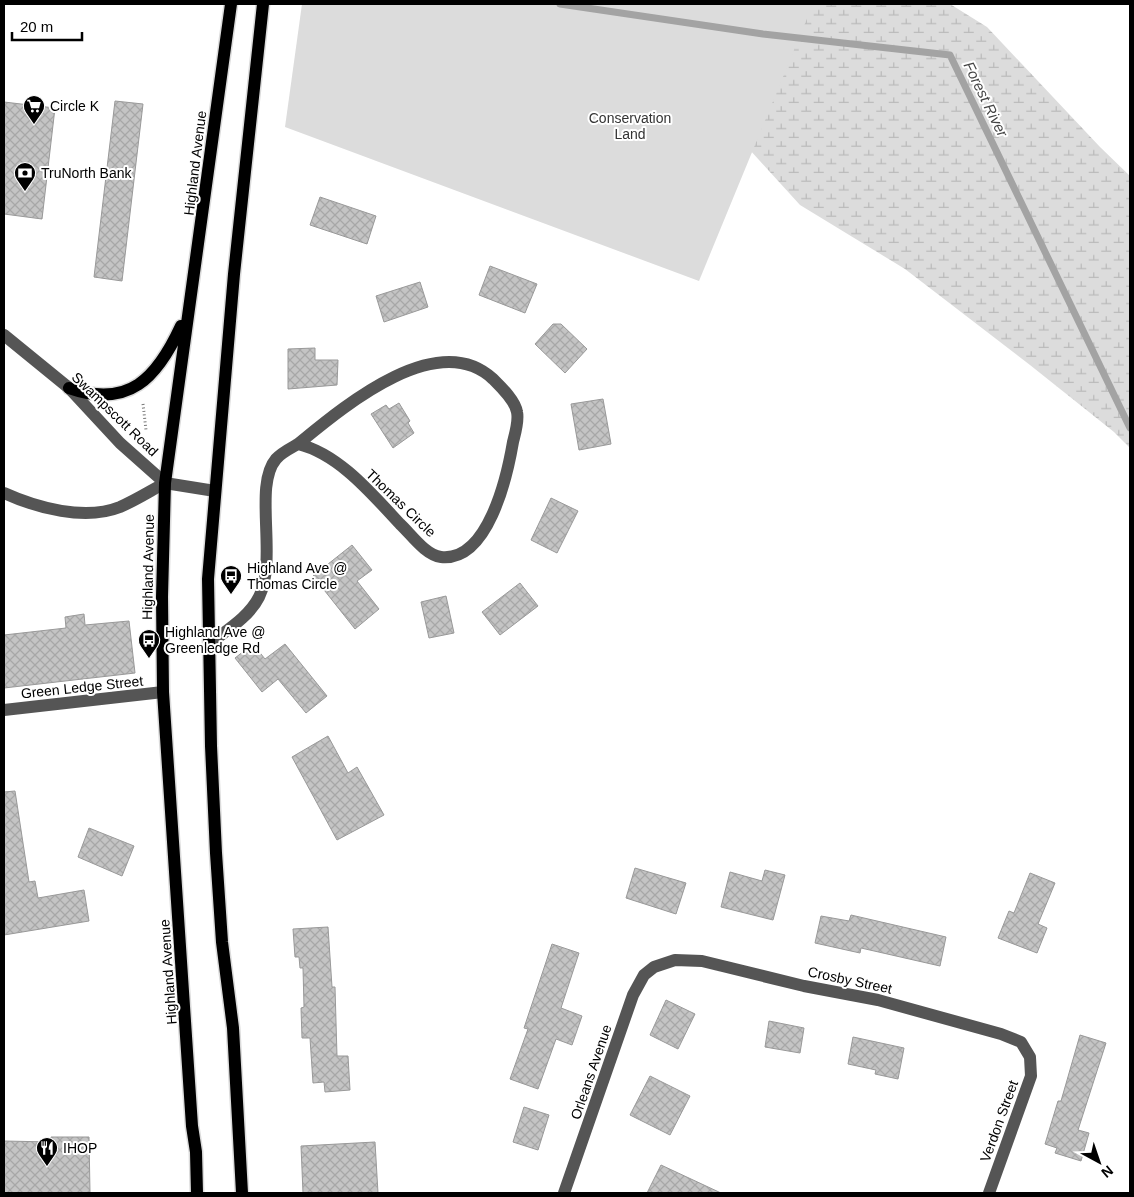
<svg xmlns="http://www.w3.org/2000/svg" width="1134" height="1197" font-family="Helvetica,sans-serif">
<style>
.wetland{fill:url(#wetland-marsh)}
.park{fill:#dcdcdc}
.lines{fill:none;stroke-linecap:round;stroke-linejoin:round}
.stream{stroke:#a3a3a3;stroke-width:7}
.building{fill:url(#building-cross-hatch);stroke:#999}
.major-casing{stroke:#dbdbdb;stroke-width:15}
.path{stroke:#777;stroke-width:3;stroke-dasharray:1 2.5;stroke-linecap:butt}
.minor{stroke:#555;stroke-width:12}
.major{stroke:#000;stroke-width:12}
.labels{text-anchor:middle;dominant-baseline:central;stroke-width:4;stroke-linejoin:round;paint-order:stroke}
.poi-label{font-size:14px;fill:#000;stroke:#fff;text-anchor:start}
.park-label{font-size:14px;fill:#333;stroke:#fff}
.street-label{font-size:14px;fill:#000;stroke:#fff}
.water-label{font-size:15px;font-style:italic;fill:#444;stroke:#fff}
</style>
<defs>
<pattern id="wetland-marsh" width="20" height="14" patternUnits="userSpaceOnUse" patternTransform="scale(1.25)"><rect width="20" height="14" fill="#dcdcdc"/><path d="M1 5h8M5 5V1M11 12h8M15 12V8" fill="none" stroke="#bbb"/></pattern>
<pattern id="building-cross-hatch" width="8" height="8" patternUnits="userSpaceOnUse" patternTransform="scale(1.25)"><rect width="8" height="8" fill="#c4c4c4"/><path d="M0 0l8 8M0 8l8-8" fill="none" stroke="#a7a7a7"/></pattern>
</defs>
<rect width="100%" height="100%" fill="#fff"/>
<path class="wetland" d="M758,4H950L987,27L1100,147L1130,176V448L1114,432L1030,365L905,269L800,205L740,139Z"/>
<path class="park" d="M302,4H813L699,281L285,127Z"/>
<g class="lines">
<path class="stream" d="M560,4L763,34L950,55L1130,428"/>
</g>
<path class="building" d="M115,101L143,104L122,281L94,277Z
M4,102L55,108L42,219L4,214Z
M320,197L376,216L367,244L310,225Z
M490,266L537,284L525,313L479,295Z
M420,282L428,307L384,322L376,296Z
M553,324H561L587,349L565,373L535,344Z
M315,348V360H338L337,385L288,389V349Z
M603,399L611,444L579,450L571,404Z
M399,403L410,421L408,423L414,433L393,448L371,414L386,405L389,409Z
M551,498L578,511L557,553L531,540Z
M352,545L372,570L357,581L379,609L355,629L313,576Z
M520,583L538,606L500,635L482,612Z
M446,596L454,633L429,638L421,602Z
M84,614L85,625L129,621L135,673L4,688V635L66,628L65,617Z
M253,644L265,659L285,644L327,696L306,713L278,679L262,692L235,658Z
M328,736L348,773L357,767L384,815L337,840L292,757Z
M15,791L29,882L35,881L38,898L84,890L89,921L4,935V792Z
M89,828L134,846L122,876L78,857Z
M635,868L686,883L676,914L626,898Z
M765,870L785,875L773,920L721,907L730,872L762,881Z
M1030,873L1055,883L1038,924L1047,928L1037,953L998,938L1009,911L1014,913Z
M851,915L946,937L940,966L861,948L860,953L815,943L821,916L849,921Z
M328,927L332,987H335L337,1056H348L350,1090L325,1092L324,1082L313,1083L310,1038H302L301,1008L304,1007L303,968H300L299,957H295L293,929Z
M552,944L579,953L561,1008L582,1016L572,1045L556,1039L538,1089L510,1079L528,1029L524,1028Z
M666,1000L695,1014L678,1049L650,1035Z
M769,1021L804,1028L800,1053L765,1047Z
M1080,1035L1106,1043L1078,1130L1089,1133L1081,1161L1055,1153L1057,1148L1045,1144L1058,1101H1061Z
M853,1037L904,1048L898,1079L875,1074L876,1070L848,1064Z
M650,1076L690,1096L670,1135L630,1115Z
M524,1107L549,1115L538,1150L513,1142Z
M51,1137H89L90,1193H4V1141L51,1142Z
M375,1142L378,1193H303L301,1146Z
M661,1165L721,1193H647Z"/>
<g class="lines">
<g class="major-casing">
<path id="major" d="M69,388C129,409 157,378 181,326
M197,1193L196,1152L192,1126L163,692L162,597L165,483L231,4
M242,1193L233,1028L222,942L216,853L211,746L208,579L234,274L263,4"/>
</g>
<path class="path" d="M143,404L146,430"/>
<path class="minor" d="M4,335L69,388L120,443L165,483L215,491
M4,493C37,508 85,521 120,507C136,500 150,491 165,483
M209,644C227,630 249,617 259,597C278,558 253,486 276,459C281,453 291,448 298,444C339,454 372,494 400,524C411,534 425,555 441,557C488,562 507,477 513,442C515,434 519,421 517,412C515,400 501,387 493,379C437,327 342,408 298,444
M4,710L163,692
M564,1193L633,995L644,975L654,967L675,960L702,961L804,986L878,1000L1001,1034L1021,1042L1030,1057L1031,1076L989,1193"/>
<use href="#major" class="major"/>
</g>
<defs>
<g id="supermarket-pin" transform="scale(1.125)"><path d="M0 17L-7.5 6A9.5 9.5 0 1 1 7.5 6Z" fill="#000" stroke="#fff"/><path d="M-6-5.5h2.5l.6 2H6L4.5 2H-2.5L-4.4-4H-6ZM-1.5 3.2a1.3 1.3 0 1 0 .1 0ZM3 3.2a1.3 1.3 0 1 0 .1 0Z" fill="#fff"/></g>
<g id="bank-pin" transform="scale(1.125)"><path d="M0 17L-7.5 6A9.5 9.5 0 1 1 7.5 6Z" fill="#000" stroke="#fff"/><path d="M-6-4H6V4H-6ZM0-2.3a2.3 2.3 0 1 0 0 4.6a2.3 2.3 0 1 0 0-4.6Z" fill="#fff"/></g>
<g id="bus-pin" transform="scale(1.125)"><path d="M0 17L-7.5 6A9.5 9.5 0 1 1 7.5 6Z" fill="#000" stroke="#fff"/><path d="M-5-6H5V4H4V6H2V4H-2V6H-4V4H-5ZM-3.5-4V0h7V-4ZM-3.5 1.2v1.5H-2V1.2ZM2 1.2v1.5H3.5V1.2Z" fill="#fff"/></g>
<g id="restaurant-pin" transform="scale(1.125)"><path d="M0 17L-7.5 6A9.5 9.5 0 1 1 7.5 6Z" fill="#000" stroke="#fff"/><path d="M-5-6h1v4h1v-4h1v4h1v-4h1v5L-1.5 .5V6h-2V.5L-5-1ZM5-6V6H3V1.5H1.5Q1.5-4 5-6Z" fill="#fff"/></g>
</defs>
<g fill-rule="evenodd">
<use href="#supermarket-pin" x="34" y="106"/>
<use href="#bank-pin" x="25" y="173"/>
<use href="#bus-pin" x="231" y="576"/>
<use href="#bus-pin" x="149" y="640"/>
<use href="#restaurant-pin" x="47" y="1148"/>
</g>
<g class="labels">
<g class="poi-label">
<text x="50" y="106">Circle K</text>
<text x="41" y="173">TruNorth Bank</text>
<text x="247" y="568">Highland Ave @<tspan x="247" dy="16">Thomas Circle</tspan></text>
<text x="165" y="632">Highland Ave @<tspan x="165" dy="16">Greenledge Rd</tspan></text>
<text x="63" y="1148">IHOP</text>
</g>
<g class="park-label">
<text x="630" y="118">Conservation<tspan x="630" dy="16">Land</tspan></text>
</g>
<g class="street-label">
<text transform="translate(195 163) rotate(-83)">Highland Avenue</text>
<text transform="translate(115 414) rotate(44)">Swampscott Road</text>
<text transform="translate(401 503) rotate(44)">Thomas Circle</text>
<text transform="translate(148 567) rotate(-89)">Highland Avenue</text>
<text transform="translate(82 687) rotate(-6)">Green Ledge Street</text>
<text transform="translate(168 972) rotate(-94)">Highland Avenue</text>
<text transform="translate(850 980) rotate(12)">Crosby Street</text>
<text transform="translate(591 1072) rotate(-71)">Orleans Avenue</text>
<text transform="translate(999 1121) rotate(-70)">Verdon Street</text>
</g>
<g class="water-label">
<text transform="translate(986 99) rotate(64)">Forest River</text>
</g>
</g>
<rect width="1134" height="1197" fill="none" stroke="#000000" stroke-width="10"/>
<g transform="translate(1099 1162) rotate(140)" stroke="#ffffff" stroke-width="4" paint-order="stroke">
<path d="M0-4L9 19L0 12L-9 19Z" fill="#000000"/>
<text y="-8" font-size="14" font-weight="bold" text-anchor="middle" fill="#000000">N</text>
</g>
<path d="M12 32v8h70v-8" fill="none" stroke="#000000" stroke-width="2.5"/>
<text x="20" y="32" font-size="15" fill="#000000" stroke="#ffffff" stroke-width="4" paint-order="stroke">20 m</text>
</svg>
